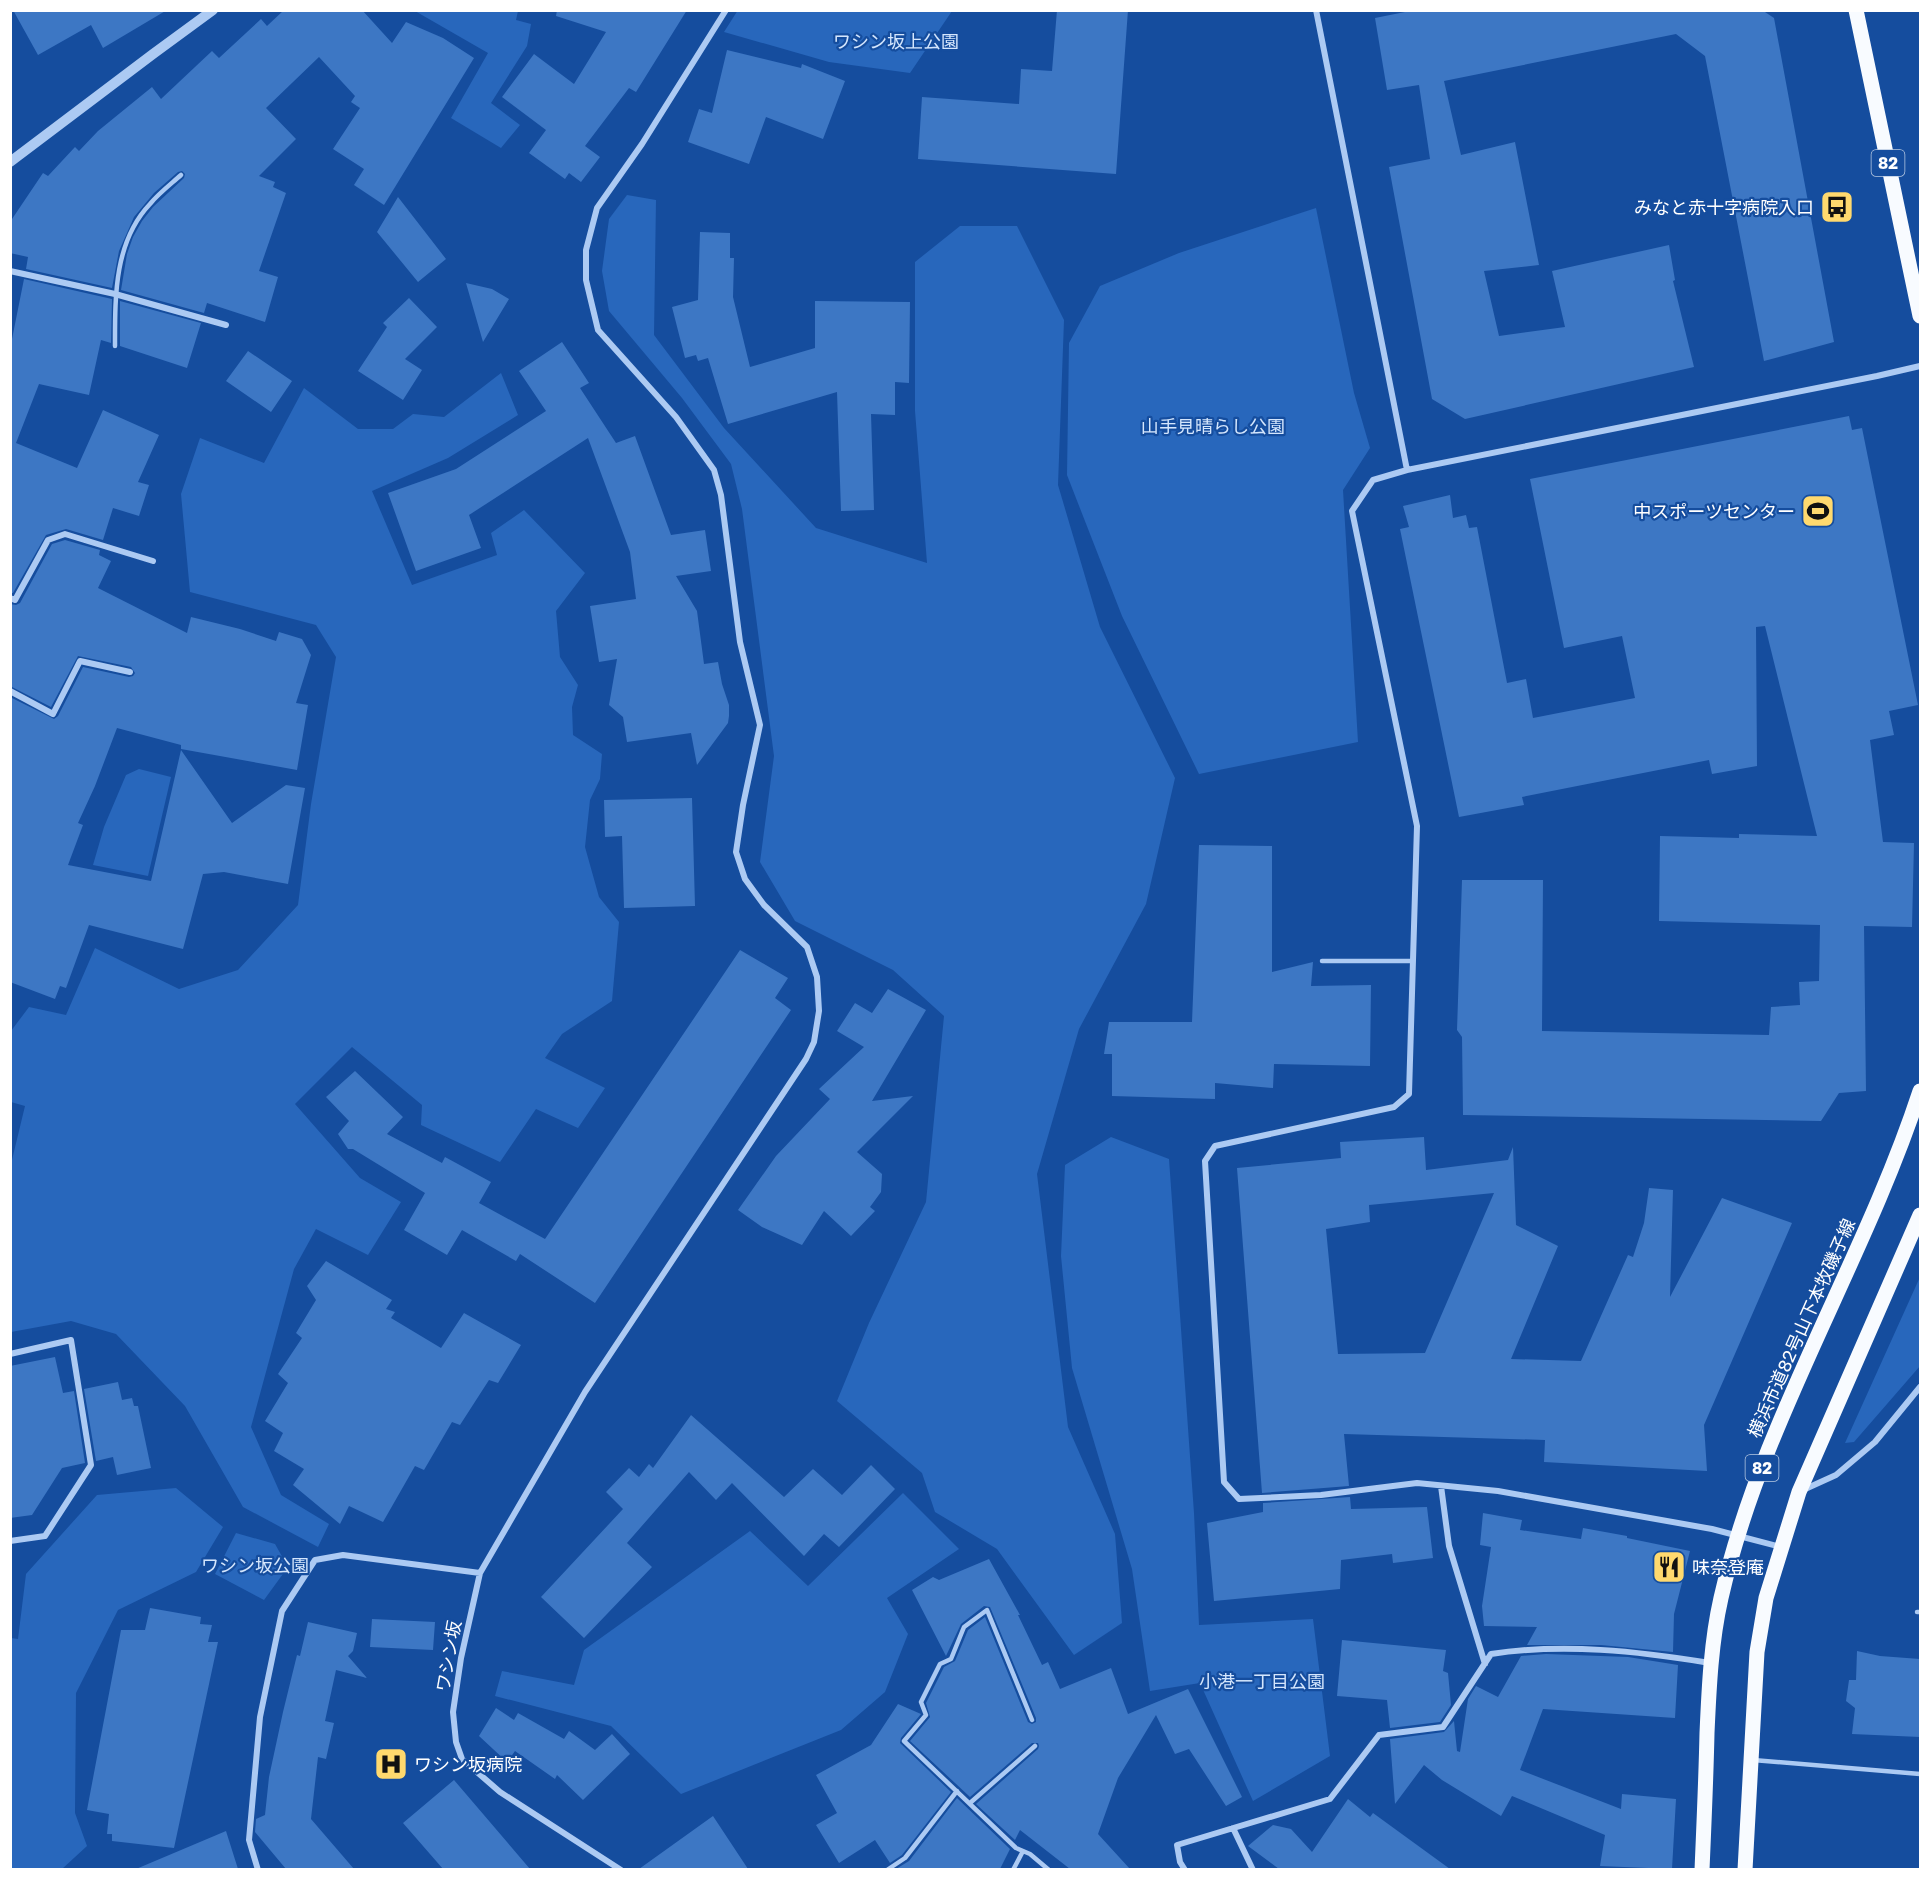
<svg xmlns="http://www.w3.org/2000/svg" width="1931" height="1880" font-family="'Golos Text','Noto Sans JP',sans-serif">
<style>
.green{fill:#2867bc}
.building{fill:#3d77c4;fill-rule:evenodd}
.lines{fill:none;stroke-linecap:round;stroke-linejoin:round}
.service{stroke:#accaf3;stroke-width:4.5}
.minor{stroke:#accaf3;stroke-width:6}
.tertiary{stroke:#accaf3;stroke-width:10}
.primary{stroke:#f8fbff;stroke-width:15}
.labels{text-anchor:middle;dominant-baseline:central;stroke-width:4.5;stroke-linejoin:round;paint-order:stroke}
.shield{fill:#154d9e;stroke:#b9cae2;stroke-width:1.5}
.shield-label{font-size:16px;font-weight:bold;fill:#fff}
.park-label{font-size:18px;fill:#d4e6fd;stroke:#154d9e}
.poi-label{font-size:18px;fill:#fff;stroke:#154d9e;text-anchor:end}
.street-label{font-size:18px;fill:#fff;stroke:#154d9e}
</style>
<rect width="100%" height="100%" fill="#154d9e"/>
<path class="green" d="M738,10H952V11L910,73L829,62L724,32Z
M415,11H518L516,20L531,24L527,46L491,103L520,125L501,148L451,118L488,53Z
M627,195L656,200L654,335L724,428L816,528L927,563L915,411V262L960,226H1017L1064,320L1058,485L1100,627L1175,778L1146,904L1079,1029L1037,1174L1068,1427L1115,1534L1122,1623L1074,1655L997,1549L935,1512L922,1473L837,1401L869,1323L926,1202L944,1016L893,970L795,921L760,862L774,756L742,509L731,464L682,398L609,311L602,271L609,219Z
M1316,208L1354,393L1370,448L1343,490L1358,742L1199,774L1122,616L1067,475L1069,343L1100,286L1179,253Z
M501,373L518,415L448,458L372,491L412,585L497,555L491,533L524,510L585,573L556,611L560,657L578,685L572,707L573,735L602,754L600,779L590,800L585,847L599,897L619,922L612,1001L562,1034L545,1058L605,1088L578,1128L536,1109L500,1162L421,1125L422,1105L352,1047L295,1104L360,1178L401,1202L368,1255L316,1229L294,1269L251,1427L281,1495L329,1524L318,1547L243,1507L185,1406L116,1334L71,1321L11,1332V1164L25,1106L11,1102V1031L29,1007L66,1015L95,948L179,989L238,970L298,905L311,804L336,657L316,625L190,592L181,494L200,438L264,463L304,388L358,429H393L413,414L444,417Z
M139,769L171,777L148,876L93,865L104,827L126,775Z
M1111,1137L1169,1159L1194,1513L1199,1625L1313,1619L1330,1756L1253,1801L1200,1683L1150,1691L1132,1569L1072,1368L1061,1256L1065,1165Z
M1920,1277V1366L1854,1442L1845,1443Z
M176,1488L223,1527L196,1572L118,1610L76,1693L75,1813L87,1846L62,1869H11V1638L18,1639L26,1574L97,1495Z
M903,1493L959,1549L887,1598L908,1634L885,1692L841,1730L681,1794L611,1726L495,1696L502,1671L574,1685L584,1650L750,1531L808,1586Z
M236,1533L275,1544L288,1567L264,1600L215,1574Z"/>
<path class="building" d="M13,10H167L103,48L91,25L38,55Z
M284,10H362L392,43L406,22L443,38L474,58L384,205L354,185L364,169L333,149L360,108L351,102L355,96L319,57L266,108L296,139L259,176L275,182L273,187L286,193L259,271L278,277L265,322L207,303L204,313L121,290L127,254L133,237L142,221L153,207L184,178L185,174L182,171L178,172L154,193L134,217L119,251L112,288L26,269L28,257L10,253V222L43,173L48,176L75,147L79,151L98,131L152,87L161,99L212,51L219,58L261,19L267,26Z
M557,10H687L636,92L629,88L585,146L600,157L581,182L569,173L565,179L529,153L546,130L502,97L534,54L574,84L606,32L556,16Z
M1057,10H1128L1116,174L918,159L922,97L1019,104L1021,69L1052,71Z
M1415,10H1762L1774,18L1834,342L1764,361L1705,56L1676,34L1444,81L1461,155L1515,142L1539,265L1484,271L1499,336L1565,327L1552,271L1669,245L1675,280L1673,281L1694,367L1465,419L1432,399L1389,167L1430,159L1419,85L1387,90L1375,18Z
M727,50L801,68L802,64L845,81L823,139L766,117L749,164L688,142L699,109L712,113Z
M398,197L446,259L418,282L377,232Z
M700,232L730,233V258H734L733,297L750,367L815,348V301L910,302L909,383L895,382V415L871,414L874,510L841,511L837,392L728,424L708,358L698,361L696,355L685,358L672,307L698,300Z
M24,279L112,299L111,343L101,340L89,395L39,384L16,443L77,468L103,410L159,435L138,482L149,485L139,516L113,508L103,540L66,529L46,535L13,593H10V349Z
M466,283L492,289L509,299L483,342Z
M409,298L437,327L405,359L422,370L403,400L358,371L387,327L383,323Z
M120,301L201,323L187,368L120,346Z
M562,342L589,383L580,388L616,443L635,436L671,535L705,530L711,571L676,576L697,611L704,664L718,662L722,684L729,705V716L728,723L697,765L691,733L627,742L623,717L609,705L617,659L599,662L590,606L636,599L630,552L588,438L469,515L481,548L416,571L388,493L456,469L546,411L519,371Z
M248,351L292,381L271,412L226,381Z
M1849,416L1852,430L1862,428L1918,705L1889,711L1894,735L1870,740L1883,842L1914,843L1912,927L1864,926L1866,1091L1839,1093L1821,1121L1463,1115L1462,1037L1457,1030L1462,880H1543L1542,1031L1769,1035L1771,1007L1800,1005L1799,982L1819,981L1820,925L1659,921L1660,836L1739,838V834L1817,836L1765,626L1756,627L1757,766L1712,774L1709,760L1522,797L1524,805L1459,817L1400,529L1409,527L1403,506L1450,495L1453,518L1466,515L1469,528L1477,527L1507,683L1526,679L1533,718L1635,698L1622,636L1564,648L1530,479Z
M65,540L100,550L99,555L111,561L98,588L187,633L191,617L240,629L276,641L279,632L302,639L311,655L296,703L308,705L297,770L181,749V745L117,728L95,786L78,823L83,825L68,865L151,881L181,750L232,823L286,785L305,788L288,884L224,872L203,874L183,949L89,925L66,988L60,986L55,999L10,982V697L54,719L58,716L83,667L129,677L133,676L135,673L131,667L78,656L51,707L10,686V604L16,605L20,603L52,544Z
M692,798L695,906L624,908L622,836L605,837L604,800Z
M1199,845L1272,846V972L1313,962L1311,986L1371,985L1370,1066L1274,1064L1273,1088L1215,1083V1099L1112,1096V1054H1104L1109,1022H1192Z
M740,950L788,978L775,998L791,1010L595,1303L520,1254L516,1261L462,1230L447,1255L404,1230L425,1193L353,1149H348L338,1134L349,1121L326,1097L355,1071L403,1117L387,1134L442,1163L445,1157L491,1182L479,1203L545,1239Z
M888,989L926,1010L872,1101L913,1096L857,1152L882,1174L881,1192L870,1207L875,1211L851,1236L824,1211L802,1245L762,1227L738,1210L776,1156L830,1099L819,1089L864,1047L837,1031L855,1003L872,1013Z
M1424,1137L1426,1170L1508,1160L1513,1147L1516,1225L1558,1246L1511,1359L1581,1361L1628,1255L1633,1257L1644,1223L1649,1188L1673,1190L1670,1297L1722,1198L1792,1223L1704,1425L1707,1471L1544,1462L1545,1440L1344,1434L1349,1486L1262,1493L1237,1168L1341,1158L1340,1142ZM1494,1193L1425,1353L1338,1354L1326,1229L1370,1222L1369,1205Z
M326,1261L392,1300L386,1309L395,1312L391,1318L441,1348L464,1313L521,1345L498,1383L489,1380L460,1425L452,1422L424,1470L415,1466L383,1522L349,1506L340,1524L293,1485L304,1469L274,1451L283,1433L265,1421L288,1383L278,1374L302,1338L296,1333L316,1300L307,1286Z
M55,1357L63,1393L74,1391L85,1463L62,1468L32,1515L10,1518V1366Z
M118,1382L122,1400L132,1398L134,1406H138L151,1468L117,1475L113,1457L96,1461L84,1389Z
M691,1415L784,1497L813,1469L842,1495L871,1465L895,1489L839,1547L824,1534L804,1556L732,1483L716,1500L689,1472L627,1543L652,1567L584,1638L541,1597L623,1509L606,1492L629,1468L639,1477L649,1464L653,1468Z
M1350,1497L1351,1509L1427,1507L1433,1558L1393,1563L1392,1554L1341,1560L1340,1589L1214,1601L1207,1523L1263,1512V1503Z
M1483,1513L1522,1520L1520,1530L1581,1539L1583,1528L1627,1536V1538L1690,1551L1674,1614L1673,1652L1601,1645H1527L1537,1627L1484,1626L1482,1606L1491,1547L1480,1545Z
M989,1559L1020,1615H1018L1042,1665L1048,1662L1060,1689L1111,1668L1128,1714L1188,1689L1242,1797L1226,1806L1189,1749L1175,1754L1156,1715L1118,1778L1098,1834L1130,1869H1070L1020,1830L1015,1840L976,1804L1038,1749L1039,1746L1038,1743H1032L970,1797L910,1741L930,1717L926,1703L944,1667L955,1661L968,1630L985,1617L1028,1722L1032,1724L1036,1722V1718L990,1607L984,1606L961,1624L946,1656L912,1590L933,1577L939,1580Z
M150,1608L201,1617L200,1624L212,1625L208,1642H218L174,1848L112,1841V1834H107L109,1814L87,1810L121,1630H145Z
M372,1619L435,1622L433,1650L370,1647Z
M308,1622L357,1633L353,1651L348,1656L367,1678L336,1670L325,1721L334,1723L326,1759L318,1757L311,1819L354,1869H286L255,1832L256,1819L265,1815L269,1777L283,1712L297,1655L300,1656Z
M1342,1640L1446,1650L1443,1671L1448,1673L1451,1705L1440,1722L1390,1728L1387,1700L1337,1696Z
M1857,1651L1880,1656L1920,1659V1737L1852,1734L1855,1708L1846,1701L1849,1680H1856Z
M1546,1654L1628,1657L1678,1665L1675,1718L1543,1709L1520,1770L1621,1809L1622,1794L1676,1799L1672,1869L1600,1866L1605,1835L1512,1796L1501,1816L1442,1780L1424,1765L1395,1804L1390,1739L1444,1732L1454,1721L1457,1751L1460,1752L1468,1699L1476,1686L1498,1697L1521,1656Z
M898,1704L921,1714L901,1738L900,1743L951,1792L902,1855L890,1863L875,1840L839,1863L816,1825L837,1813L816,1775L871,1745Z
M496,1708L514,1720L518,1713L564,1739L569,1731L595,1750L612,1734L630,1754L583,1800L557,1775L555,1779L515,1751L507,1762L479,1736Z
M454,1780L530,1869H443L403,1823Z
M957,1798L1010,1849L1000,1869H896L909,1861Z
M1348,1799L1370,1817L1373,1813L1450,1869H1279L1248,1846L1273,1825L1291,1829L1312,1852Z
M713,1816L748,1869H639Z
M226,1831L238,1869H136Z"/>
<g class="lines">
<path class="service" d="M115,346C115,297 114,242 150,204C159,193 171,184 181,175
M1322,961H1413
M1917,1612H1920
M1032,1720L987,1610L964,1627L951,1659L940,1664L921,1702L926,1715L904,1741L1016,1848L1030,1854L1049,1870
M1753,1760L1920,1774
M970,1803L1035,1746
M887,1870L905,1858L957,1791
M1013,1870L1023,1851"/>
<path class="minor" d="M1316,10L1407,470
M10,271L115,294L226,325
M10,598L15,600L48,540L65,534L153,561
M10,691L53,714L80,661L130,672
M10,1354L71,1340L91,1465L45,1536L10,1541
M1441,1486L1449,1546L1485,1664
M1803,1490L1836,1475L1875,1442L1920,1387
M1781,1547L1712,1529L1498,1491L1417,1483L1321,1495L1239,1499L1224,1482L1205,1161L1215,1146L1394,1107L1409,1094L1417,826L1352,511L1373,480L1407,470L1877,376L1920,366
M1233,1828L1253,1870
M258,1870L249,1840L260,1717L282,1611L315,1560L343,1555L480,1573
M621,1870L500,1792L462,1759L456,1742L453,1712L461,1658L480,1573L585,1392L806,1059L814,1042L819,1011L817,977L807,947L764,905L745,879L736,852L743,805L760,725L740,642L721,495L714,470L676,417L598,330L586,280V250L597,208L642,144L726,10
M1185,1870L1180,1862L1177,1845L1330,1799L1379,1735L1443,1727L1491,1654C1563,1643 1638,1651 1710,1663"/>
<path class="tertiary" d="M10,162L153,54L213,10"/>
<path class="primary" d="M1856,10L1920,316
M1702,1870C1704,1824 1706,1779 1707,1733C1709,1688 1711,1642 1721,1598C1761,1422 1864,1262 1920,1091
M1745,1870L1757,1652L1766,1598L1799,1492L1920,1215"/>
</g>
<defs>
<g id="bus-square" transform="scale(1.725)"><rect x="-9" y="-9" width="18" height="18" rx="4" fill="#ffd96e" stroke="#154d9e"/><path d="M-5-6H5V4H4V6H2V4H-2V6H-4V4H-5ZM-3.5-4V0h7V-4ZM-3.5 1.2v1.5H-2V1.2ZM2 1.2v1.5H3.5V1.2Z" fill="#111"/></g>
<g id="stadium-square" transform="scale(1.725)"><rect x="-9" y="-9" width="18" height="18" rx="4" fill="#ffd96e" stroke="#154d9e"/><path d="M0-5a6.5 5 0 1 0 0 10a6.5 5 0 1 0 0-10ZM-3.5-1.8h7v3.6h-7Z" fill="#111"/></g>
<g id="restaurant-square" transform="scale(1.725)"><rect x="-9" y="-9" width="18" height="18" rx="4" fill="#ffd96e" stroke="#154d9e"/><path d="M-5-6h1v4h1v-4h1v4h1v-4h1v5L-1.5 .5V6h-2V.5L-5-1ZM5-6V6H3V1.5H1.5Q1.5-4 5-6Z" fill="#111"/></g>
<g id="hospital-square" transform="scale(1.725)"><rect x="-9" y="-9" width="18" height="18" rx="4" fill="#ffd96e" stroke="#154d9e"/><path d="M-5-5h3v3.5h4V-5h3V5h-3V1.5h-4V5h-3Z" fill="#111"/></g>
</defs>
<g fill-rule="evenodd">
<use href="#bus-square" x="1837" y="207"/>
<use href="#stadium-square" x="1818" y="511"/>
<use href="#restaurant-square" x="1669" y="1567"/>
<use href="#hospital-square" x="391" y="1764"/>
</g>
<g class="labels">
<g class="shield">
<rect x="1871.5" y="150" width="33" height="26" rx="4.5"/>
<rect x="1745.5" y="1455" width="33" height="26" rx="4.5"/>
</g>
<g class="shield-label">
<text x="1888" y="163">82</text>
<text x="1762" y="1468">82</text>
</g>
<g class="park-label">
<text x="896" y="41">ワシン坂上公園</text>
<text x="1213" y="426">山手見晴らし公園</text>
<text x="255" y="1565">ワシン坂公園</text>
<text x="1262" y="1681">小港一丁目公園</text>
</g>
<g class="poi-label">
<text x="1814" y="207">みなと赤十字病院入口</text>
<text x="1795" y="511">中スポーツセンター</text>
<text x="1692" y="1567" text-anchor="start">味奈登庵</text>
<text x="414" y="1764" text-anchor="start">ワシン坂病院</text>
</g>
<g class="street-label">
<text transform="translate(1801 1328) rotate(-66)">横浜市道82号山下本牧磯子線</text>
<text transform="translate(448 1656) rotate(-80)">ワシン坂</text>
</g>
</g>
<rect width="1931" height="1880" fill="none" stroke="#ffffff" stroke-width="24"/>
</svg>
